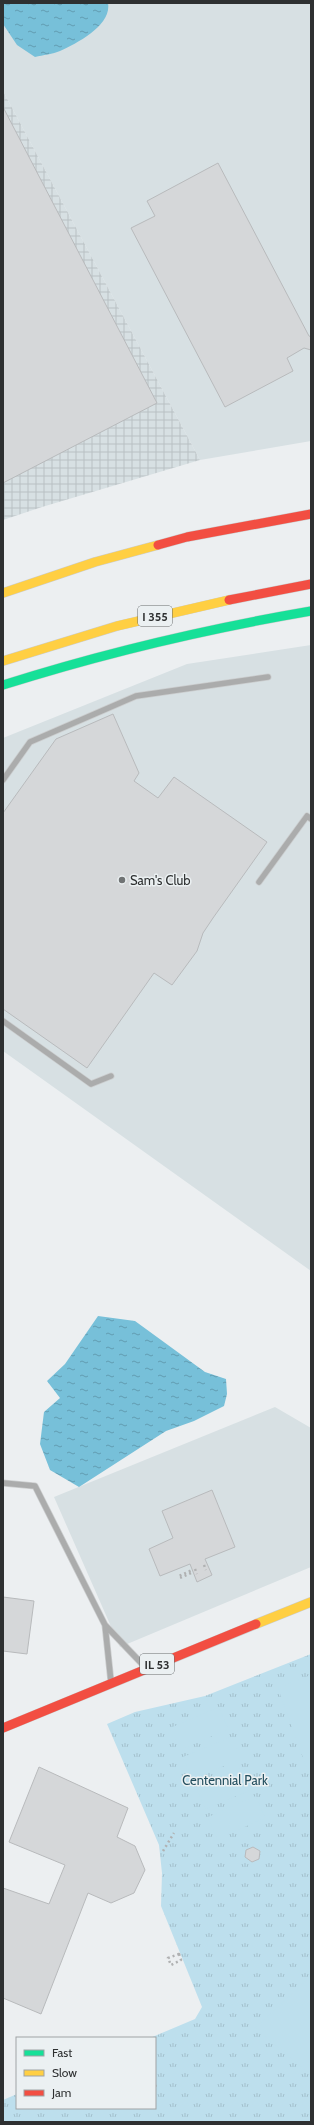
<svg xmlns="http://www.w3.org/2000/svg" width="314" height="2125" font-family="Cabin,sans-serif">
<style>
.built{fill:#d7e0e3}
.industrial{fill:url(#industrial-grid)}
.grass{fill:url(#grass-tufts)}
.garden{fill:#bddfed}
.water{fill:url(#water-ripples)}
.building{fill:#d5d7d9;stroke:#b8babc}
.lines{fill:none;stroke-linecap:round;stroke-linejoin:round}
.lane-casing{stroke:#cbcdce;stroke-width:7}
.fast-casing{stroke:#cbcdce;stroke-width:10}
.slow-casing{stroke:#cbcdce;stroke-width:10}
.jam-casing{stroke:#cbcdce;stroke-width:10}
.path{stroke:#b0b1b2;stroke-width:2.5;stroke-dasharray:2 3;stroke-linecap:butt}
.lane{stroke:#abacac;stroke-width:5.5}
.fast{stroke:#16e098;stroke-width:9}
.slow{stroke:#ffcf43;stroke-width:9}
.jam{stroke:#f24e42;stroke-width:9}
.poi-dot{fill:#707374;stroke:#ebf0f2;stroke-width:1.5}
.labels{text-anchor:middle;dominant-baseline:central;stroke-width:3;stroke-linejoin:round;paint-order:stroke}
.shield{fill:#ebf0f2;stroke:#676a6b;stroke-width:1}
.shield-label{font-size:12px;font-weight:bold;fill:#2e3031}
.poi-label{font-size:13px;fill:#2e3031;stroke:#ebf0f2;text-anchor:start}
.park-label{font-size:13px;fill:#244f5f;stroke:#ebf0f2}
</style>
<defs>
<pattern id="industrial-grid" width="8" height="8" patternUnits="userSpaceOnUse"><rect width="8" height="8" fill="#d7e0e3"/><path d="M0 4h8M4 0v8" fill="none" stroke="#b9c0c3"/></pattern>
<pattern id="grass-tufts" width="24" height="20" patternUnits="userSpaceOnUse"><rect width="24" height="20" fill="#bddfed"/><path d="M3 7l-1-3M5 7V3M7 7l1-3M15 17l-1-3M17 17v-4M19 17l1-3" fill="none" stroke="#a3c0cc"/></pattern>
<pattern id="water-ripples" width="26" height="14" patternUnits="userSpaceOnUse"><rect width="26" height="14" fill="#77c0d9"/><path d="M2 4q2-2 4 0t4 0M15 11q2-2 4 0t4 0" fill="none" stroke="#629cb1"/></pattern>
</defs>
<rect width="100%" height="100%" fill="#eceff1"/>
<path class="built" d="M3,3H311V441L200,460L3,91Z
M311,645V1271L3,1051V738L187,664Z
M275,1407L311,1428V1567L120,1647L54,1497Z"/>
<path class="industrial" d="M3,91L200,460L42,507L3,520Z"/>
<path class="grass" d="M311,1654V2122H3V2100L17,2094V2108H155V2038H150L195,2019L202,2007L161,1906L162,1873L159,1845L107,1724L135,1712L205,1696Z"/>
<path class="garden" d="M311,1675V1780L278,1688Z
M219,1707L228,1729L180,1750L170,1728Z
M231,1737L241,1759L192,1779L183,1757Z
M244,1767L253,1789L205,1809L196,1787Z
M256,1796L265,1818L217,1839L208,1817Z
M311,1976V2075L255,2028Z"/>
<path class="water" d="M3,3H108C112,25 78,43 60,51C53,54 43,55 35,57L17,45L3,24Z
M98,1316L135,1321L205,1372L226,1379L227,1394L224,1406L194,1421L166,1431L79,1487L50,1470L40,1444L44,1412L60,1398L47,1381L65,1364Z"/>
<path class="building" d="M3,107L157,403L3,483Z
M218,163L309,336L311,337V350L304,348L287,358L293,371L225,407L131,228L155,216L147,201Z
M113,714L139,773L134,781L158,798L174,777L267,842L213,918L203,933L197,951L172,985L154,973L87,1068L3,1009V813L56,739Z
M212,1490L235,1547L205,1559L212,1575L197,1582L190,1564L160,1576L149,1549L173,1538L162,1511Z
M3,1597L34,1601L27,1654L3,1651Z
M39,1767L128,1808L117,1837L135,1846L145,1870L134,1893L111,1903L88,1893L41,2014L3,1998V1888L49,1904L65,1865L9,1842Z
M253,1847L260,1851L259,1859L252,1862L245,1857L246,1850Z"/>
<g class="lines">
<g class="lane-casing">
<path id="lane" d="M3,780L30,742L136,696L268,677
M259,882L307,816L311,819
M3,1021L91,1084L111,1076
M3,1483L35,1486L105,1625
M111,1682L105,1625L145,1667"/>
</g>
<g class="fast-casing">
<path id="fast" d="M3,685C104,653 206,629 311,611"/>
</g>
<g class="slow-casing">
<path id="slow" d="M3,593L95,562L158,545
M3,661L117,626L229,600
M256,1624L311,1602"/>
</g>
<g class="jam-casing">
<path id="jam" d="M158,545L187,537L311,514
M229,600L311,584
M3,1728L256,1624"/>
</g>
<path class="path" d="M204,1565L206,1570
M195,1569L197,1574
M191,1573L180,1578L179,1576L192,1570
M163,1851L174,1833
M179,1954L181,1960L171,1965L168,1958Z
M155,2085L157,2089"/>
<use href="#lane" class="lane"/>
<use href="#fast" class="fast"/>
<use href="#slow" class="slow"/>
<use href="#jam" class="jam"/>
</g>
<circle class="poi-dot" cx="122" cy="880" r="4"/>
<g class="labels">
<g class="shield">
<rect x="138" y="606" width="34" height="20" rx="3"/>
<rect x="140" y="1654" width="34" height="20" rx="3"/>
</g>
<g class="shield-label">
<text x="155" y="616">I 355</text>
<text x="157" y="1664">IL 53</text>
</g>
<g class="poi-label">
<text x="130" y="880">Sam's Club</text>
</g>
<g class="park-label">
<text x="225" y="1780">Centennial Park</text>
</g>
</g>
<rect width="314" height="2125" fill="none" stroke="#2e3031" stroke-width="8"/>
<rect x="16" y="2037" width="140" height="72" fill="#ebf0f2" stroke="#9fa3a5"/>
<rect x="24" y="2050" width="20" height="6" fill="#16e098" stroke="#9fa3a5"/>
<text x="52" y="2057" font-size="12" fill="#2e3031">Fast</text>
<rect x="24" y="2070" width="20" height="6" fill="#ffcf43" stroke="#9fa3a5"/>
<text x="52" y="2077" font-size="12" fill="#2e3031">Slow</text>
<rect x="24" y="2090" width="20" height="6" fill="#f24e42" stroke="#9fa3a5"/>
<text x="52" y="2097" font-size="12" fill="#2e3031">Jam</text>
</svg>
